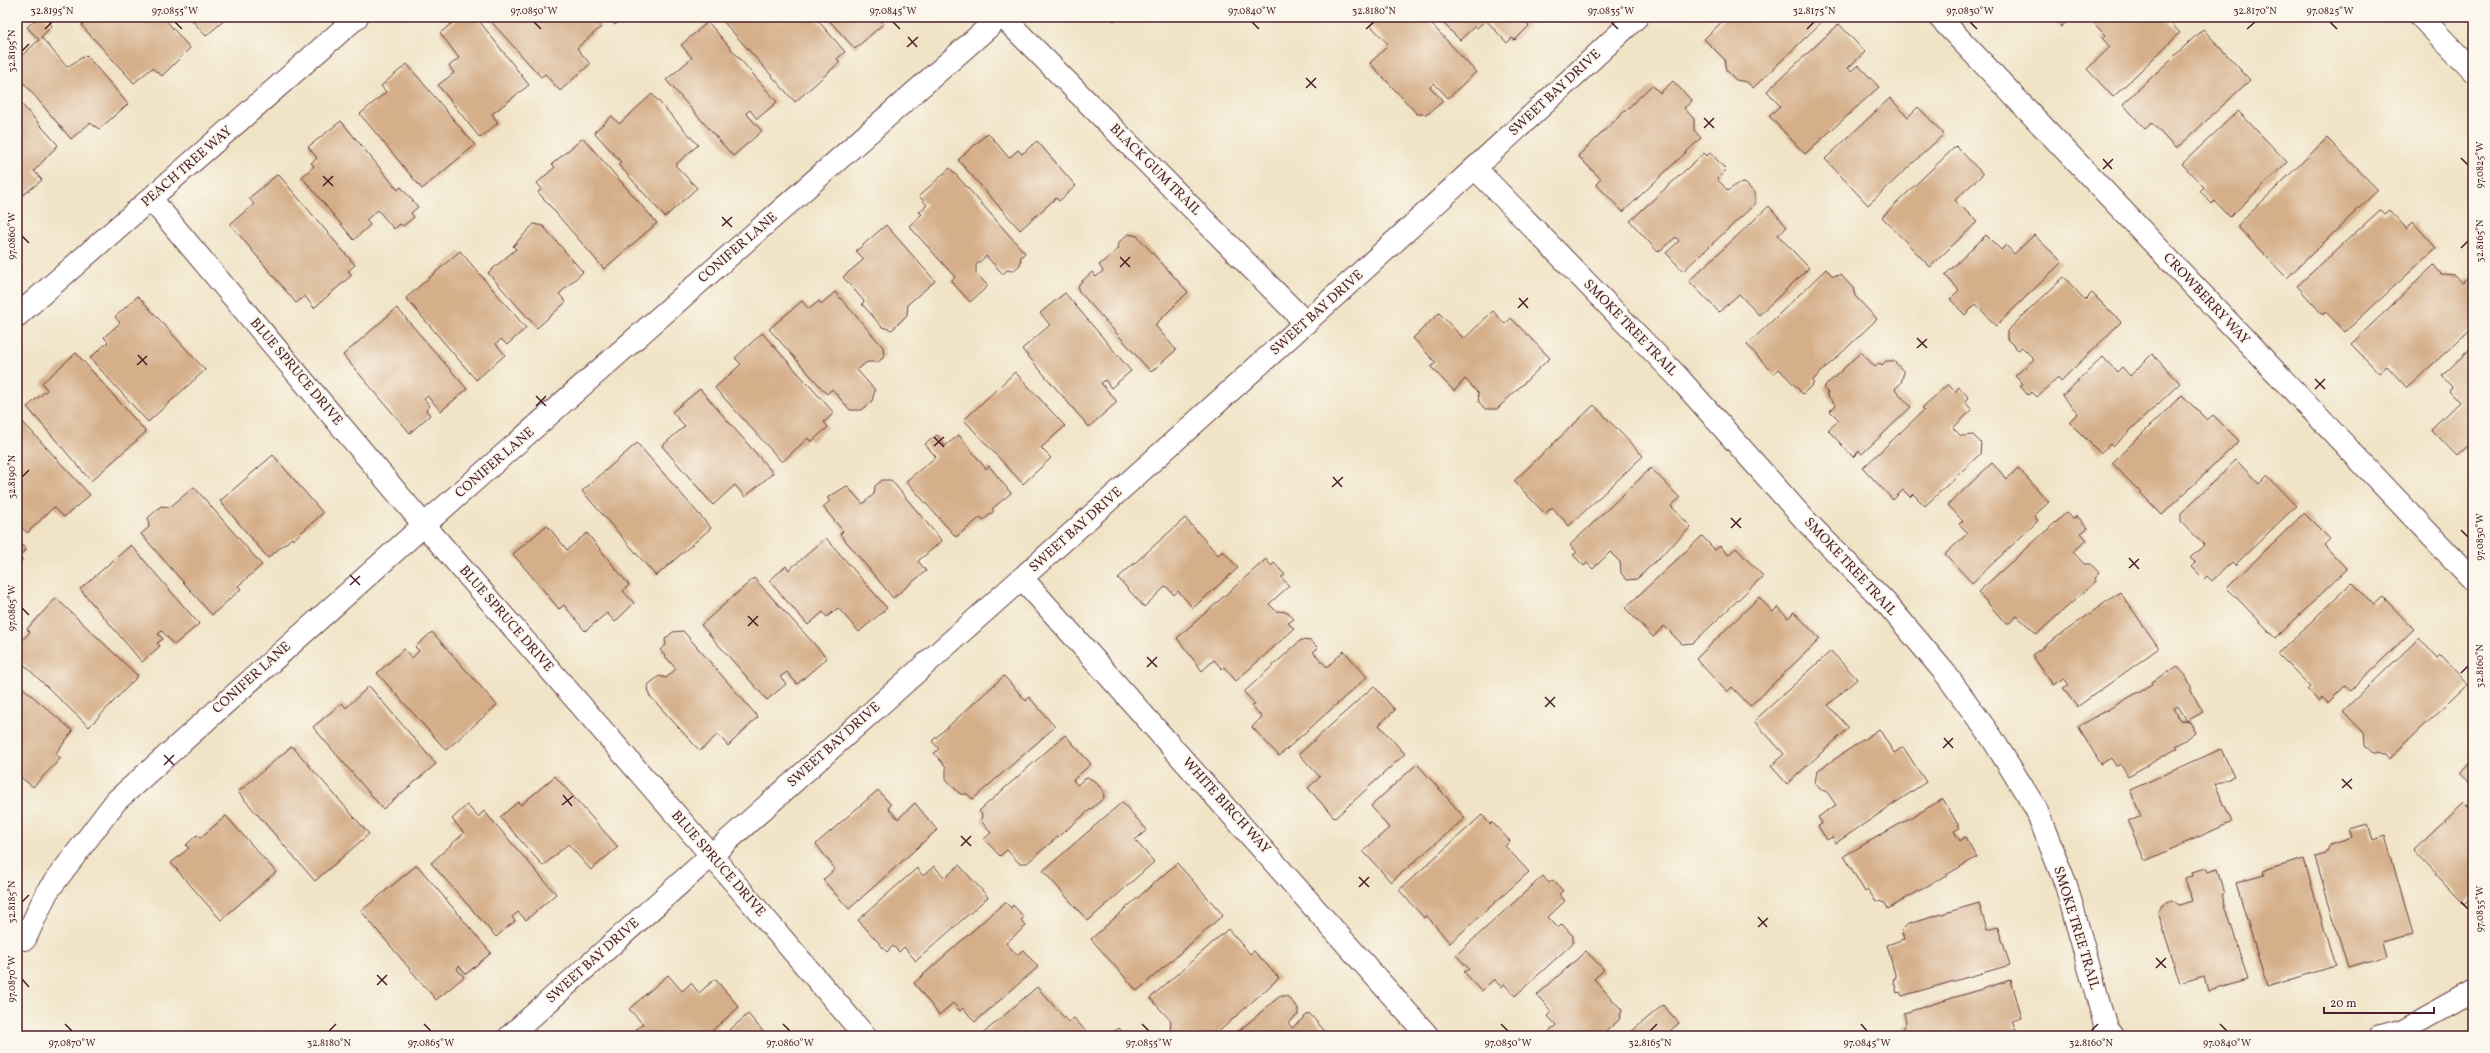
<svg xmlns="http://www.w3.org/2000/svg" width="2490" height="1053" font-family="Vollkorn,serif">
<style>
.building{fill:#d5af8a}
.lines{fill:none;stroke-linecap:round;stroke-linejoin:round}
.minor-casing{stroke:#633c42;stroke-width:24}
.tertiary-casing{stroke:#633c42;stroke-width:24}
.minor{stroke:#fff;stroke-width:22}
.tertiary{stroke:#fff;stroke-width:22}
.ticks{fill:none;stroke:#4a1f2b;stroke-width:1.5}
.labels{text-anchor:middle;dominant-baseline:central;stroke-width:4;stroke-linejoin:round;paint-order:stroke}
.street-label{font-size:14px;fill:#4a1f2b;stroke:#fbf7ec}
.neatline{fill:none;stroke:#4a1f2b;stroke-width:1.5}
.ticks-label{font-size:10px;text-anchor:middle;fill:#4a1f2b}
</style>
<rect width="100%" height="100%" fill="#fbf7ec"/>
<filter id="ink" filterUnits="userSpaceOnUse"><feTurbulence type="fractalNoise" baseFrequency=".025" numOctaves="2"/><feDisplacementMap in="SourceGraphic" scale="8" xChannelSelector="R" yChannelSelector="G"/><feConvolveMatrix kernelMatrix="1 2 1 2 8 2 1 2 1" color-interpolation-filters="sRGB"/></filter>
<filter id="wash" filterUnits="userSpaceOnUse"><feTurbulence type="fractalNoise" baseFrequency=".012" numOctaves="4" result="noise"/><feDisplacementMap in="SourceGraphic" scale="16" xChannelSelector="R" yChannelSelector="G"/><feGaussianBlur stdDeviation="0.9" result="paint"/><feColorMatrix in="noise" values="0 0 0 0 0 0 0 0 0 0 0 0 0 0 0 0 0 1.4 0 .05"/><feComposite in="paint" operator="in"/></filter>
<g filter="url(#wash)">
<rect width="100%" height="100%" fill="#f0e3c6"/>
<g id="blocks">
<path class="building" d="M39,17H45L52,26L41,37L67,67L86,55L128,104L99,129L90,123L71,139L17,75V60L39,40L27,27Z
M83,17H163L190,48L162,76L152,68L134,83L82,26Z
M189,17H228L206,36Z
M460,17H476L529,85L492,114L498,123L480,138L438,85L454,73L449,66L459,58L440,33Z
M487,17H592L601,27L577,48L590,64L560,91L545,74L541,77Z
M608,17H624L615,25Z
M726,17H815L845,52L837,59L840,62L795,102L722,20Z
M826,17H879L883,24L855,49Z
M1110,17H1118L1114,21Z
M1378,17H1425L1476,72L1448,98L1434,83L1430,87L1443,101L1428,114H1417L1370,63L1389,45L1370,25Z
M1437,17H1535L1527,24L1529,26L1515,40L1512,38L1507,43L1486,20L1477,28L1475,26L1460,40Z
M1727,17H1827L1753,88L1747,82L1736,80L1726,70L1724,59L1704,39Z
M2052,17H2072L2061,27Z
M2092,17H2165L2180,33L2113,97L2087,69L2110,47L2102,38L2105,35L2090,19Z
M708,22L777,102L757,119L750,110L746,113L762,131L733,156L666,80L692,58L681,45Z
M1839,24L1865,52L1848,68L1851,71L1858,65L1879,87L1805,154L1769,116L1780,106L1767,91Z
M2203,29L2250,80L2176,149L2152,123L2145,129L2123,104Z
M407,64L475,145L422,189L360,114L386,92L381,86Z
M1673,81L1692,101L1684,108L1694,119V130L1701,138L1623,212L1596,184L1601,179L1578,156L1652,85L1660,93Z
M652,94L698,145L675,165L697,188L665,217L618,164L621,162L594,132L612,116L619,124Z
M1890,98L1908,117L1918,107L1944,134L1868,205L1825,159Z
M17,99L58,145L34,171L42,180L17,200Z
M2238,111L2287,162L2230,217L2215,201L2212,204L2200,191L2204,187L2182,164Z
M341,121L398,190L401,187L418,207L411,213L414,217L403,226L400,224L394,229L378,210L366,220L370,225L354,240L302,177L314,166L311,163L317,158L308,147Z
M988,133L1009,158L1018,150L1022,154L1037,141L1076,186L1059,201L1056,198L1020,230L958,160Z
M583,138L657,223L604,269L538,192L542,189L537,183L555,167L552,164Z
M2327,138L2378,190L2287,278L2237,226Z
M1956,146L1983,174L1955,200L1977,222L1930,267L1882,217Z
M1710,152L1726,170L1717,179L1728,191L1737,184L1745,183L1755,193V204L1683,271L1666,253L1679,241L1676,237L1658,252L1630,221L1704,153L1707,156Z
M950,168L1025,253L1021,257L1020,265L1013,271L1007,270L1003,274L986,256L976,265V273L988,286L970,302L951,281L955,277L909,226L922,214L919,212L927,205L919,196Z
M278,174L355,265L348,271L352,275L314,308L305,296L296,303L230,224L254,204L249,198Z
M1769,206L1787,227L1778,235L1809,268L1759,315L1739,294L1719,312L1689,281Z
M2380,210L2384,214L2389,210L2407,229L2413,222L2436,248L2345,332L2326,312L2323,315L2297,286Z
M534,224L543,226L583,272L559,294L566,302L537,328L488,273L516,249L513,246Z
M886,225L935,281L908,304L907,315L892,330L882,327L862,304L864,301L843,277L864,259L856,251Z
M1128,234L1137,236L1188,292L1155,325L1176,350L1151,372L1078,290L1079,284L1092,272L1096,277L1103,271L1099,265L1118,249L1119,242Z
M1986,235L2001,250L2006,245L2014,254L2034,235L2062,262L1996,326L1976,304L1965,315L1950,299L1959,290L1945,275Z
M460,251L526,328L507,345L501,339L496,344L505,355L476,380L406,298Z
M2434,265L2441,274L2454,275L2462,282L2467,278L2473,285V327L2407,388L2387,366L2379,373L2351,344Z
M1826,269L1833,276L1841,275L1853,288L1855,296L1877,319L1812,381L1814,383L1803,394L1779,369L1774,374L1747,345Z
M2064,277L2085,300L2092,293L2121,322L2061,381L2058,377L2037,397L2032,392L2028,395L2020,386L2023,384L2015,376L2034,359L2022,347L2018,350L2007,339V331Z
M835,292L883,347L884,357L878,362H867L857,370L875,390L872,401L862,410H850L832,389L827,394L769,329L802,301L809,309L819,301L821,304Z
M1065,293L1131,371L1111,388L1105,380L1101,383L1117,402L1089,427L1022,349L1050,325L1040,313Z
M138,296L205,370L148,422L90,358L108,342L104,337L120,323L115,317Z
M397,308L467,389L441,411L427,396L424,399L430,406L426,410L430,415L410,433L343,355Z
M1493,311L1505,324L1511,318L1550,358L1497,409H1485L1479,402L1478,393L1465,379L1454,391L1431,367L1436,363L1413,338L1439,313L1464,339Z
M762,333L834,413L824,422L828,427L811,442L808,438L782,462L715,388L741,364L735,358Z
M2473,346V441L2457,456L2431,429L2459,402L2449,391L2452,387L2442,376Z
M1861,352L1875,367L1880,363L1882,365L1886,361H1894L1904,372L1901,383L1895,389L1911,407L1862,454L1859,451L1853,457L1828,430L1839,420L1830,411L1836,405L1826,394L1828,393L1823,388Z
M76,353L146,432L91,481L27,407L47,390L42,383Z
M2152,354L2180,383L2113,447L2110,444L2100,453L2069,422L2078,413L2062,396L2103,357L2117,372L2122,367L2130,376Z
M1015,372L1065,426L1041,448L1051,458L1023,484L964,420Z
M1948,384L1955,392L1959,387L1969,398L1965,402L1972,410L1953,428L1961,436L1973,435L1981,443L1980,454L1925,506L1913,494L1910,497L1903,490L1893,500L1863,468L1924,410L1922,408Z
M700,389L773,473L745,497L735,485L713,505L662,446L685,426L672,412Z
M2182,395L2207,420L2213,415L2239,441L2162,515L2112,463Z
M1594,405L1643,456L1569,526L1552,507L1545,514L1514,481Z
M22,421L90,495L64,517L54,507L27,533L17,522V426Z
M937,435L945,446L959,435L986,469L989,466L1011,493L992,509L994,511L983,520L981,517L956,537L906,481L936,457L925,444Z
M637,443L711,528L656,576L582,491Z
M273,455L323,513L293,540L292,538L268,558L220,501Z
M2236,460L2259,484L2267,476L2296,506L2235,565L2232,562L2212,581L2207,576L2204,579L2192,567L2196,563L2190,558L2204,545L2181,521V513Z
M1992,463L2007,479L2018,468L2049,502L2034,516L2038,521L1972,583L1945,554L1968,533L1959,524L1963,521L1948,505Z
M1651,468L1680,498L1671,506L1691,527L1637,579L1627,580L1621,573L1620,562L1610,552L1593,569L1587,563L1584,566L1573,555L1577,552L1570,545Z
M882,480H891L942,541L918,561L926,571L893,598L840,534L843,531L823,507L830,501L827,498L847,486L863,504L874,494L875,486Z
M194,487L262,565L238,586L241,589L212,615L141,534L149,527L148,518L161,506L170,507Z
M2066,513L2073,519L2077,516L2088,528L2081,533L2087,540L2073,552L2084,564H2091L2099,573L2094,578L2096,581L2037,634L2017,616L2007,625L1978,592Z
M2304,513L2330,539L2324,545L2347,569L2276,638L2227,588Z
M1185,518L1218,555L1223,551L1238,568L1193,608L1178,591L1174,595L1166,586L1144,607L1118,578Z
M547,525L567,550L587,533L629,585L623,591L634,603L615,622L607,613L585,631L564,605L559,609L513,554Z
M1702,536L1715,550L1720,546L1728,555L1736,548L1763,576L1693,643L1682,644L1664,626L1653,637L1625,608Z
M826,538L887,608L859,632L838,608L827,617L823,612L808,625L769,581L786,566L789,570Z
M17,540L26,550L19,556L22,560L17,565Z
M131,545L199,624L174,645L162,631L158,634L163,639L157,643L160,646L142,662L80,589Z
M1266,559L1271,566L1274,563L1285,575L1281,577L1289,586L1269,604L1276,611L1288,612L1294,619L1288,623L1294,629L1236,681L1224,667L1222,669L1214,660L1202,671L1177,638Z
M754,578L827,658L797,684L787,672L780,677L786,684L767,700L701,625Z
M2352,582L2374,605L2383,597L2414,629L2350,691L2345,686L2328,703L2322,698L2319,702L2308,690L2311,687L2278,654Z
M2120,592L2159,648L2077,707L2063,688L2069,685L2064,678L2053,685L2032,655Z
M1759,597L1773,612L1778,607L1788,618L1794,612L1820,639L1750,706L1732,687L1727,692L1696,659Z
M56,598L138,676L89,727L17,658L19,651L17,646L30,632L27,629Z
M683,631L758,717L728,746L718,734L700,751L649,695L648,685L659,676L666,678L676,669L660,650L666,645L665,639L673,632Z
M432,632L497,705L446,750L377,673L404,649L412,658L419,651L415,647Z
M2419,638L2438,659L2441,656L2468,684L2389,759L2385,754L2373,753L2365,746L2364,733L2343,711Z
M1301,640L1311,641L1318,648L1313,652L1327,667L1344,651L1367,677L1279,756L1252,727L1262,717L1252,706L1255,704L1244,692Z
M1831,651L1857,679L1828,705L1849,728L1787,784L1771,766L1784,754L1754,721Z
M2178,666L2186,676L2191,686V691L2203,712L2187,721L2178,706L2174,708L2180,720L2190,722L2195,732L2186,740L2176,746L2178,748L2128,776L2121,764L2116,766L2111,758L2101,764L2078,727L2152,684L2151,682Z
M1004,676L1026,701L1029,697L1055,727L973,799L967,794H960L946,779V767L934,753L939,749L932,741Z
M17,683L73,731L55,754L61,758L33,787L17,774Z
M369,686L436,764L383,809L313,727L342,703L346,708Z
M1374,686L1395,710L1379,725L1405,754L1335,818L1308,788L1320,777L1299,754Z
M1879,729L1894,753L1903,747L1926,782L1836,843L1832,837L1827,840L1818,826L1822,824L1818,817L1836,805L1827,792L1820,789L1815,783L1817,771Z
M1065,735L1091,764L1073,780L1077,785L1087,777L1093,780L1103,790L1104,798L1027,863H1019L1007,850L1000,856L984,839L991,833L981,821L982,814L979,811Z
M292,746L369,834L315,881L238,792Z
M2221,749L2234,776L2215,784L2232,822L2145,861L2128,822L2141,816L2130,790Z
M2473,761V785L2461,772Z
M1417,764L1465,818L1391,882L1363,851L1389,828L1371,806Z
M555,776L618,847L591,870L568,844L543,866L500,817L518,802L521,805Z
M878,790L891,805L888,808L898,819L915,803L937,830L849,909L823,880L835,869L816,844Z
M1943,799L1960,828L1954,831L1960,841L1965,837L1977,857L1888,909L1885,903L1875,900L1868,890L1865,892L1844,856Z
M1122,802L1147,830L1135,840L1154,862L1088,921L1043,871Z
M2463,803L2473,813V895L2464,904L2413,850Z
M467,805L478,817L484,811L556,894L526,920L518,912L512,917L515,921L496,937L431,863L464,833L452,819Z
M1482,815L1490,824L1492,822L1510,841L1505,846L1529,872L1450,943L1426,915L1424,918L1399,890Z
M226,816L276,872L221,920L171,863L189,848L186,845L197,835L200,838Z
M2368,824L2373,840L2385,836L2413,934L2383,942L2387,956L2348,967L2315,857L2326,854L2330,844L2352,837L2349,829Z
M2304,859L2335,966L2267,987L2236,883L2264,875L2263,871Z
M1177,863L1223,915L1137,991L1091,939Z
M417,865L491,953L466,974L459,966L457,969L464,977L436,1000L361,911Z
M959,865L988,897L916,961L904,947L899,952L893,946L887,952L858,920L917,868L923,876L934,866L945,878Z
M2206,868L2208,872L2217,869L2224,894L2222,895L2248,980L2208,991L2204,976L2180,983L2158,912L2162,904L2172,900L2179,905L2192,901L2185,878L2193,876L2192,872Z
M1543,876L1549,883L1553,880L1563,891L1559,894L1565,901L1548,917L1558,928L1562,924L1573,936V943L1515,996L1504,984L1501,987L1494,979L1482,991L1464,972L1469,969L1456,955Z
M1005,902L1011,908L1013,905L1024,917L1021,920L1026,926L1006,943L1017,955L1023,950L1038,967L975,1022L963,1008L960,1011L953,1003L939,1015L914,983Z
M1979,903L1987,930L1998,927L2010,965L1902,996L1900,992L1897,993L1893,979L1896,978L1887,945L1904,939L1901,931L1908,924Z
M1228,929L1250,954L1254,951L1279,978L1214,1036H1173L1170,1032L1171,1021L1150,998Z
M1586,951L1604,970L1594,979L1622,1010L1619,1020L1601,1036H1544L1556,1025L1548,1016L1552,1012L1537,995Z
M668,975L682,991L691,983L699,993L715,979L739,1007L706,1036H633V1032L643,1024L629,1009Z
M2011,980L2022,1017L2012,1020L2018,1036H1904L1902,1029L1906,1022L1904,1013Z
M1037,987L1068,1022L1074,1018L1090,1036H980Z
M1280,996H1287L1298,1008V1015L1288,1023L1292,1028L1309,1013L1329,1036H1233Z
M1663,1005L1679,1023L1671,1030L1676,1036H1626Z
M748,1014L767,1036H723Z
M1119,1028L1124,1033L1127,1031L1131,1036H1109Z"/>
</g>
</g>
<g filter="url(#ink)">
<use href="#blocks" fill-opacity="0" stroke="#633c42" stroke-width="1"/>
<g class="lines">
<g class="minor-casing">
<path id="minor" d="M1003,17L1306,323
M1939,17L2473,580
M1476,169L1678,377L1805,520L1886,603L1945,673L1992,738L2036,809L2066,885L2106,1028L2112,1036
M151,199L424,525L711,855L865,1036
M17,316L357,17
M1022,578L1428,1036
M25,939L47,892L116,801L424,525L1000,17
M510,1036C886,697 1268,364 1637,17
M2381,1036L2403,1030L2473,991"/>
</g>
<g class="tertiary-casing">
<path id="tertiary" d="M2421,17L2473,71"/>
</g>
<use href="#minor" class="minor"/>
<use href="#tertiary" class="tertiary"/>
</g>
</g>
<path class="ticks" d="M175,22L182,29M534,22L541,29M893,22L900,29M1252,22L1259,29M1611,22L1618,29M1970,22L1977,29M2330,22L2337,29M45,29L52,22M1366,29L1374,22M1807,29L1814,22M2247,29L2255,22M908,37L917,47M907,47L918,37M22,51L29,44M1306,78L1316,88M1306,88L1316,78M1704,118L1714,128M1704,128L1714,118M2461,158L2468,165M2103,159L2112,169M2103,169L2113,159M323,176L333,186M323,186L333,176M722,217L732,227M722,226L732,217M22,236L29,243M2461,248L2468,241M1120,257L1130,267M1120,267L1130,257M1519,298L1528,308M1518,308L1528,298M1917,338L1927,348M1917,348L1927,339M138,355L147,365M137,365L147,356M2315,379L2325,389M2315,389L2325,379M536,396L546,406M536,406L546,396M934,437L944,447M934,446L944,437M22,477L29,470M1333,477L1342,487M1332,487L1343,477M1731,518L1741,528M1731,528L1741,518M2461,530L2468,537M2129,558L2139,569M2129,568L2139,559M350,575L360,585M350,585L360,576M22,608L29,615M748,616L758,626M748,626L758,616M1147,657L1157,667M1147,667L1157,657M2461,673L2468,666M1545,697L1555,707M1545,707L1555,697M1944,738L1953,748M1943,748L1953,738M164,755L174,765M164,765L174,755M2342,779L2352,789M2342,788L2352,779M563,795L572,806M562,805L573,796M961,836L971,846M961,846L971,836M1359,877L1369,887M1359,887L1369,877M22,902L29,895M2461,902L2468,909M1758,917L1767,927M1758,927L1768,918M2156,958L2166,968M2156,968L2166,958M377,975L387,985M22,979L29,987M377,985L387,975M65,1024L72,1031M424,1024L431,1031M783,1024L790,1031M1142,1024L1149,1031M1501,1024L1508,1031M1861,1024L1867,1031M2220,1024L2227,1031M329,1031L336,1024M1650,1031L1657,1024M2091,1031L2098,1024"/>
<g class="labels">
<g class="street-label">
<text transform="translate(1555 93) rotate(-43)">SWEET BAY DRIVE</text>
<text transform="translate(187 167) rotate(-41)">PEACH TREE WAY</text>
<text transform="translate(1155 170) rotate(45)">BLACK GUM TRAIL</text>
<text transform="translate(738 248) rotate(-41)">CONIFER LANE</text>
<text transform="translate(2206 299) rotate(47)">CROWBERRY WAY</text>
<text transform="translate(1317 313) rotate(-42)">SWEET BAY DRIVE</text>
<text transform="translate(1630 328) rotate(46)">SMOKE TREE TRAIL</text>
<text transform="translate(296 372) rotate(50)">BLUE SPRUCE DRIVE</text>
<text transform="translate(495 463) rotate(-41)">CONIFER LANE</text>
<text transform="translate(1076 530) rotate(-42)">SWEET BAY DRIVE</text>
<text transform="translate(1850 567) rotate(47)">SMOKE TREE TRAIL</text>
<text transform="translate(506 619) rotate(49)">BLUE SPRUCE DRIVE</text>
<text transform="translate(252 678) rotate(-42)">CONIFER LANE</text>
<text transform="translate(834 745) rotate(-42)">SWEET BAY DRIVE</text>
<text transform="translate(1226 806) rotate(48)">WHITE BIRCH WAY</text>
<text transform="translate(718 864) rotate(49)">BLUE SPRUCE DRIVE</text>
<text transform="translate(2076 928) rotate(73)">SMOKE TREE TRAIL</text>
<text transform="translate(593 961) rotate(-42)">SWEET BAY DRIVE</text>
</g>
</g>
<rect width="2490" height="1053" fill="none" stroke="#fbf7ec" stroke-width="44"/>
<path d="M2324 1007v6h110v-6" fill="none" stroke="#4a1f2b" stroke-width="2"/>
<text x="2330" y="1007" font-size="12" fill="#4a1f2b" stroke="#fbf7ec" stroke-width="3" paint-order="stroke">20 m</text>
<rect x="22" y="22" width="2446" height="1009" class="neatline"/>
<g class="ticks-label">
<text x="52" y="14">32.8195°N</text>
<text x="175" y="14">97.0855°W</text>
<text x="534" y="14">97.0850°W</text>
<text x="893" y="14">97.0845°W</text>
<text x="1252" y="14">97.0840°W</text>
<text x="1374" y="14">32.8180°N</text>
<text x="1611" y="14">97.0835°W</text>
<text x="1814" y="14">32.8175°N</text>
<text x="1970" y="14">97.0830°W</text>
<text x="2255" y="14">32.8170°N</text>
<text x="2330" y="14">97.0825°W</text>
<text transform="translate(11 51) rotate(-90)" y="4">32.8195°N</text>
<text transform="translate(2479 165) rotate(-90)" y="4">97.0825°W</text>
<text transform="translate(11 236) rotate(-90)" y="4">97.0860°W</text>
<text transform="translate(2479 241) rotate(-90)" y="4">32.8165°N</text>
<text transform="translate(11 477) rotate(-90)" y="4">32.8190°N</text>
<text transform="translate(2479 537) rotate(-90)" y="4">97.0830°W</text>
<text transform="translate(11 608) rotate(-90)" y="4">97.0865°W</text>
<text transform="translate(2479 666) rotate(-90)" y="4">32.8160°N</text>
<text transform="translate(11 902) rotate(-90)" y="4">32.8185°N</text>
<text transform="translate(2479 909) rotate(-90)" y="4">97.0835°W</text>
<text transform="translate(11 979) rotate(-90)" y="4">97.0870°W</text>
<text x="72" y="1046">97.0870°W</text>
<text x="329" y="1046">32.8180°N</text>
<text x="431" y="1046">97.0865°W</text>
<text x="790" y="1046">97.0860°W</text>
<text x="1149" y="1046">97.0855°W</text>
<text x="1508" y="1046">97.0850°W</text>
<text x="1650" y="1046">32.8165°N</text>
<text x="1867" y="1046">97.0845°W</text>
<text x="2091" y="1046">32.8160°N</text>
<text x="2227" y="1046">97.0840°W</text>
</g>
</svg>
